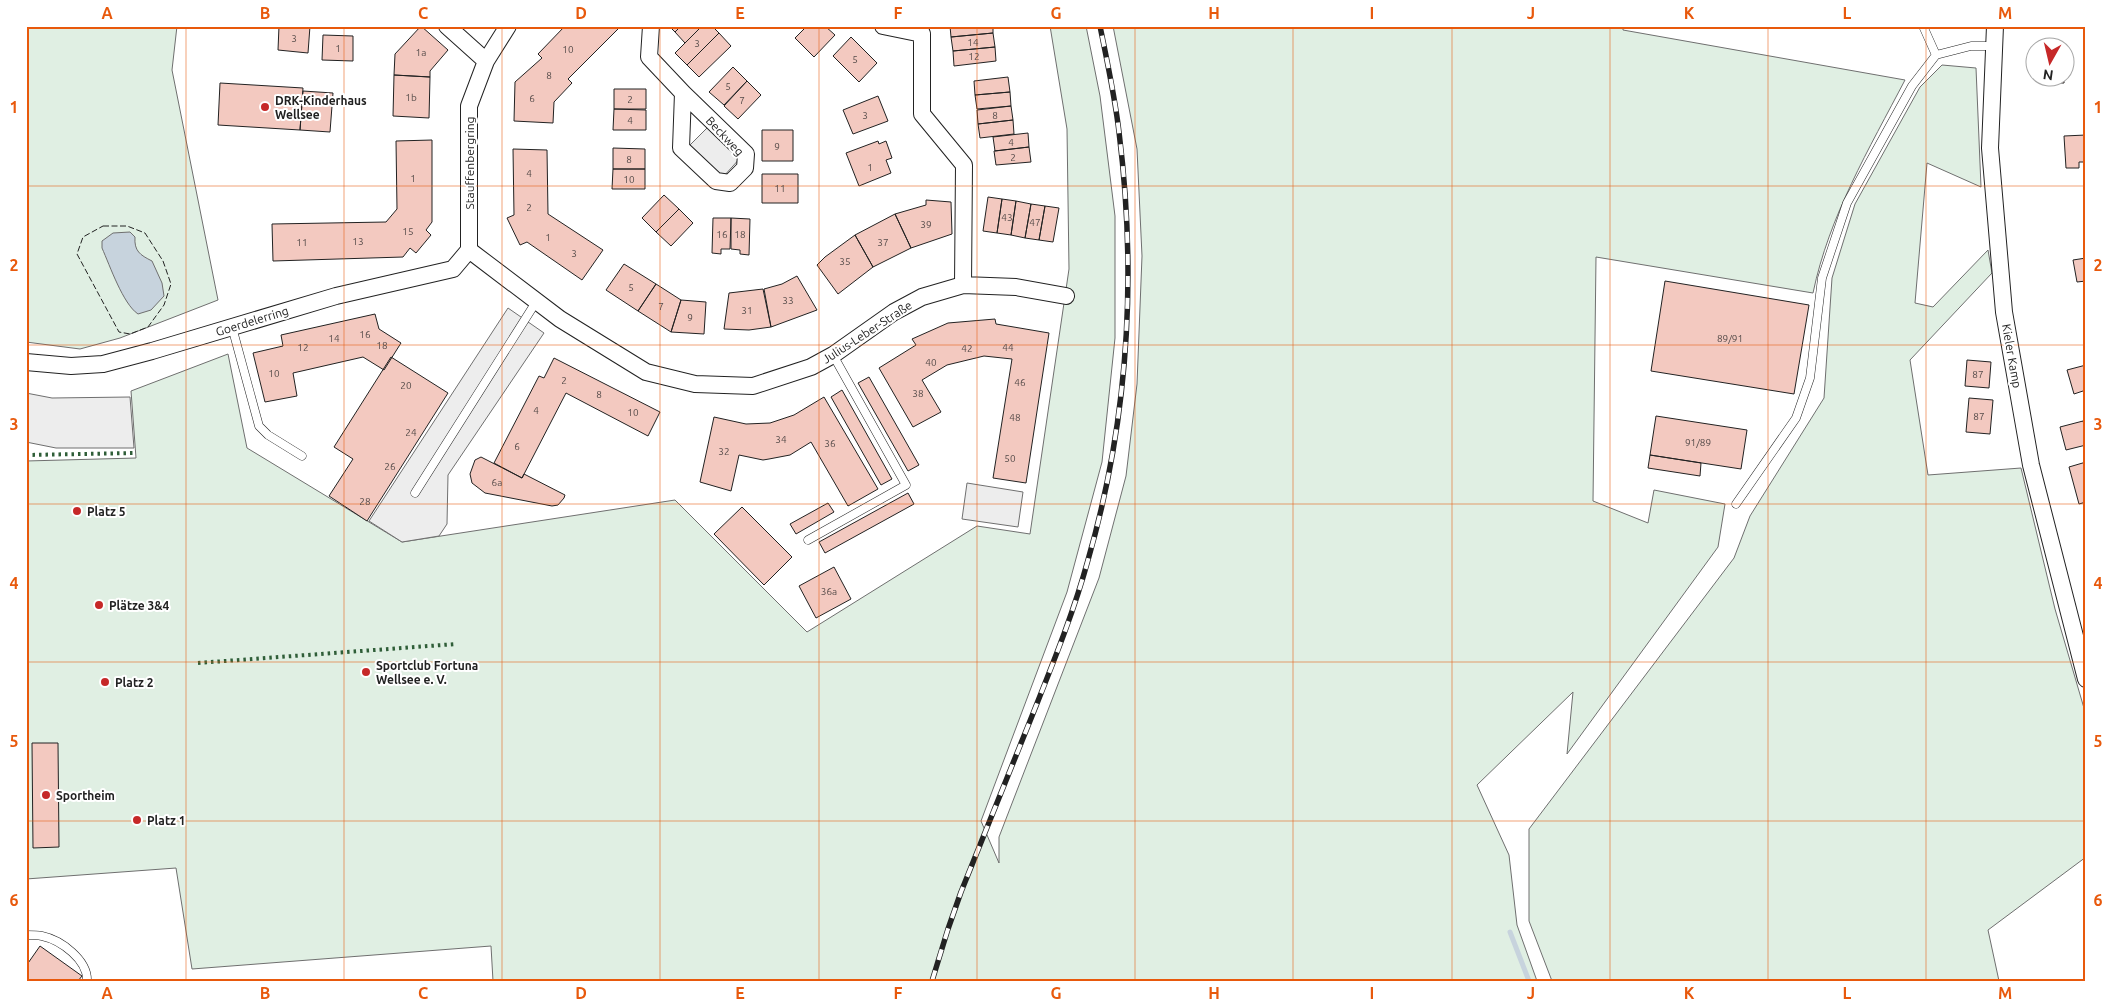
<svg xmlns="http://www.w3.org/2000/svg" width="2112" height="1007" font-family="Ubuntu,sans-serif">
<style>
.green{fill:#e0efe3;stroke:#6f6f6f}
.parking{fill:#ededed;stroke:#6f6f6f}
.water{fill:#c7d3dd;stroke:#6f6f6f}
.lines{fill:none;stroke-linecap:round;stroke-linejoin:round}
.stream{stroke:#c7d3dd;stroke-width:5}
.building{fill:#f3c9c0;stroke:#222}
.lane-casing{stroke:#222;stroke-width:9}
.street-casing{stroke:#222;stroke-width:18}
.lane{stroke:#fff;stroke-width:8}
.street{stroke:#fff;stroke-width:16}
.rail-casing{stroke:#222;stroke-width:5.5}
.rail{stroke:#fff;stroke-width:4;stroke-dasharray:11;stroke-linecap:butt}
.hedge{stroke:#2f5e38;stroke-width:4;stroke-dasharray:2.5 4;stroke-linecap:butt}
.fence{stroke:#222;stroke-width:1;stroke-dasharray:6 2.5;stroke-linecap:butt}
.grid{fill:none;stroke:#e8590c;stroke-width:1;stroke-opacity:0.55}
.poi-dot{fill:#c62828;stroke:#fff;stroke-width:2}
.labels{text-anchor:middle;dominant-baseline:central;stroke-width:4;stroke-linejoin:round;paint-order:stroke}
.number-label{font-size:10px;fill:#564c4a}
.poi-label{font-size:12px;font-weight:bold;fill:#222;stroke:#fff;text-anchor:start}
.street-label{font-size:12px;fill:#222;stroke:#fff}
.neatline{fill:none;stroke:#e8590c;stroke-width:2}
.grid-label{font-size:16px;text-anchor:middle;font-weight:bold;fill:#e8590c}
</style>
<rect width="100%" height="100%" fill="#fff"/>
<path class="green" d="M26,26H177L172,70L218,300L120,338L80,349L26,342Z
M1050,26H1086L1100,96L1115,216V338L1102,462L1067,592L981,821L999,863V837L1099,578L1126,476L1137,384L1142,256L1137,149L1113,26H1623V30L1905,80C1869,149 1829,216 1813,293L1596,257L1593,501L1648,523L1654,490L1725,504L1718,547L1567,754L1573,692L1477,785L1509,855L1517,925L1537,981H493L491,946L192,969L176,868L26,879V461L136,458L131,391L228,354L247,448L402,542L675,500L807,632L977,526L1030,534L1069,269L1067,129Z
M1942,65L1976,68L1981,187L1927,163L1915,303L1933,307L1988,250L1992,273L1910,360L1928,475L2021,468L2055,609L2086,715V857L1988,930L1999,981H1552L1529,921V829L1734,558L1750,516L1824,398L1832,278L1855,204L1920,87Z"/>
<path class="parking" d="M710,125L742,156L723,177L690,145Z
M508,308L544,333L448,475L447,524L439,536L402,542L369,521Z
M26,393L52,398L130,397L134,448H56L26,442Z
M967,483L1023,492L1018,527L962,519Z"/>
<path class="water" d="M130,232L135,237C134,251 140,255 152,261L162,283L164,296L151,310L138,314C123,304 110,266 102,248V241L113,233Z"/>
<g class="lines">
<path class="stream" d="M1510,932L1529,981"/>
</g>
<path class="building" d="M279,26H310L308,53L278,50Z
M421,26L448,50L430,71V77L394,75L395,54Z
M565,26H621L568,79L572,83L554,102L553,123L514,121L515,82L542,58L538,54Z
M669,26H681L675,32Z
M681,26H702L685,43L675,32Z
M702,26H712L719,33L687,65L675,53Z
M807,26H825L835,35L814,57L795,38Z
M950,26H993V33L951,37Z
M719,33L731,46L699,77L687,65Z
M993,33L995,47L953,51L951,37Z
M323,35L353,36V61L322,60Z
M851,37L877,63L859,82L833,56Z
M995,47L996,61L954,66L953,51Z
M2064,48H2066L2064,83H2042V78H2064Z
M733,67L747,81L724,105L709,92Z
M394,75L430,77L429,118L393,116Z
M1008,77L1010,92L975,95L974,81Z
M747,81L761,95L738,119L724,106Z
M220,83L303,88L300,130L218,125Z
M614,89H646V109H614Z
M303,91L333,93L330,132L300,130Z
M1010,92L1011,106L977,109L975,95Z
M878,96L888,121L853,134L843,110Z
M1011,106L1013,120L978,124L977,110Z
M614,109L646,110V130H613Z
M1013,120L1014,134L980,138L978,124Z
M762,130H793V161H762Z
M1028,133L1029,147L995,151L993,137Z
M2086,135V162H2079V168H2066L2064,136Z
M432,140V222L426,230L431,235L416,253L410,248L403,257L273,261L272,224L386,222L397,209L396,141Z
M878,141L879,144L886,141L892,158L886,160L891,173L859,186L846,153Z
M1029,147L1031,162L996,165L994,151Z
M613,148L645,149V169H613Z
M513,149L547,150L548,214L603,250L582,280L527,242L520,245L507,218L514,215Z
M613,169H645V189H612Z
M762,174H798V203H762Z
M664,195L679,209L656,232L642,218Z
M988,197L1002,199L997,233L983,231Z
M1002,199L1016,201L1011,235L997,233Z
M926,200L951,202L952,234L911,248L895,214L926,205Z
M1016,201L1031,204L1025,238L1011,235Z
M1031,204L1045,206L1039,240L1025,238Z
M1045,206L1059,208L1053,242L1039,240Z
M679,209L693,223L671,246L656,232Z
M895,214L911,248L873,267L855,235Z
M713,218H731L730,249H721V254L712,253Z
M731,218L750,219L749,255L740,254V250L731,249Z
M855,235L873,267L838,294L817,265L825,257Z
M2086,258V281L2077,282L2073,260Z
M624,264L656,284L638,311L606,290Z
M797,276L817,310L771,327L764,289L782,284Z
M1665,281L1809,305L1794,394L1651,371Z
M656,284L681,300L671,332L638,311Z
M763,289L771,327L749,330L724,329L729,293Z
M681,300L706,302L704,334L671,332Z
M375,314L379,329L401,343L384,370L363,357L293,373L297,396L265,402L253,353L283,346L281,335Z
M995,319L996,324L1049,333L1026,483L993,478L1012,359L984,356L947,365L922,380L941,412L913,427L879,368L916,345L912,339L948,323Z
M391,357L448,393L367,521L329,496L353,459L334,447Z
M554,358L660,412L648,436L566,393L522,478L494,463L539,376L544,378Z
M1967,360L1991,362L1989,388L1965,386Z
M2086,365V390L2074,394L2067,370Z
M869,377L919,465L908,471L858,383Z
M842,390L892,479L881,485L831,397Z
M824,397L878,489L848,506L811,442L790,455L769,459L763,460L739,455L731,491L700,482L714,417L746,424L770,423L794,415Z
M1969,398L1993,400L1990,434L1966,432Z
M1656,416L1747,430L1741,469L1650,455Z
M2083,421L2086,431V445L2066,450L2060,427Z
M1650,455L1701,463L1700,476L1648,468Z
M481,457L522,478L524,474L565,495L564,498L558,505L552,506L485,493L472,483L470,474L475,460Z
M2086,462V502L2079,504L2069,467Z
M908,493L914,504L825,553L819,542Z
M828,503L834,512L796,534L790,524Z
M742,507L792,557L764,585L714,534Z
M834,567L851,599L816,618L799,586Z
M32,743H58L59,847L33,848Z
M40,946L82,976L78,981H26V966Z"/>
<g class="lines">
<g class="lane-casing">
<path id="lane" d="M1923,26L1936,55
M232,327L259,426L268,435L302,456
M415,493L536,302
M1736,504L1796,418L1810,378L1822,278L1847,203L1912,86L1936,55L1971,46H1993
M808,540L906,485L833,355
M26,935C31,935 37,935 42,936C61,940 88,960 87,981"/>
</g>
<g class="street-casing">
<path id="street" d="M447,26L486,61
M651,26L649,57L683,93L746,154L745,168L730,183L716,181L681,148L683,93
M883,26L922,34
M919,26L922,34V114L964,165L963,285
M1995,26L1990,148L2004,312L2031,465L2086,679
M469,250L560,319L646,372L695,384L753,386L811,367L833,355L894,312L922,297L963,285L1016,287L1066,296
M469,250V106L486,61L508,26
M26,362L71,366L103,364L152,351L336,296L453,269L469,250"/>
</g>
<use href="#lane" class="lane"/>
<use href="#street" class="street"/>
<g class="rail-casing">
<path id="rail" d="M932,981L948,929L961,892C984,835 1007,778 1030,721C1051,668 1073,615 1088,560C1128,421 1137,276 1119,132C1115,97 1107,61 1100,26"/>
</g>
<use href="#rail" class="rail"/>
<path class="hedge" d="M26,455L136,453
M198,663L456,644"/>
<path class="fence" d="M103,226H127L145,233L163,261L171,284L164,305L148,327L130,334L119,332L77,254L83,237Z"/>
</g>
<path class="grid" d="M186,26V981M344,26V981M502,26V981M660,26V981M819,26V981M977,26V981M1135,26V981M1293,26V981M1452,26V981M1610,26V981M1768,26V981M1926,26V981M26,186H2086M26,345H2086M26,504H2086M26,662H2086M26,821H2086"/>
<g class="poi-dot">
<circle cx="265" cy="107" r="5"/>
<circle cx="77" cy="511" r="5"/>
<circle cx="99" cy="605" r="5"/>
<circle cx="366" cy="672" r="5"/>
<circle cx="105" cy="682" r="5"/>
<circle cx="46" cy="795" r="5"/>
<circle cx="137" cy="820" r="5"/>
</g>
<g class="labels">
<g class="number-label">
<text x="294" y="38">3</text>
<text x="973" y="42">14</text>
<text x="697" y="43">3</text>
<text x="338" y="48">1</text>
<text x="568" y="49">10</text>
<text x="421" y="52">1a</text>
<text x="974" y="56">12</text>
<text x="855" y="59">5</text>
<text x="549" y="75">8</text>
<text x="728" y="86">5</text>
<text x="411" y="97">1b</text>
<text x="532" y="98">6</text>
<text x="630" y="99">2</text>
<text x="742" y="100">7</text>
<text x="865" y="115">3</text>
<text x="995" y="115">8</text>
<text x="630" y="120">4</text>
<text x="1011" y="142">4</text>
<text x="777" y="146">9</text>
<text x="1013" y="157">2</text>
<text x="629" y="159">8</text>
<text x="870" y="167">1</text>
<text x="529" y="173">4</text>
<text x="413" y="178">1</text>
<text x="629" y="179">10</text>
<text x="780" y="188">11</text>
<text x="529" y="207">2</text>
<text x="1007" y="217">43</text>
<text x="1035" y="222">47</text>
<text x="926" y="224">39</text>
<text x="408" y="231">15</text>
<text x="722" y="234">16</text>
<text x="740" y="234">18</text>
<text x="548" y="237">1</text>
<text x="358" y="241">13</text>
<text x="302" y="242">11</text>
<text x="883" y="242">37</text>
<text x="574" y="253">3</text>
<text x="845" y="261">35</text>
<text x="631" y="287">5</text>
<text x="788" y="300">33</text>
<text x="661" y="306">7</text>
<text x="747" y="310">31</text>
<text x="690" y="317">9</text>
<text x="365" y="334">16</text>
<text x="334" y="338">14</text>
<text x="1730" y="338">89/91</text>
<text x="382" y="345">18</text>
<text x="303" y="347">12</text>
<text x="1008" y="347">44</text>
<text x="967" y="348">42</text>
<text x="931" y="362">40</text>
<text x="274" y="373">10</text>
<text x="1978" y="374">87</text>
<text x="564" y="380">2</text>
<text x="1020" y="382">46</text>
<text x="406" y="385">20</text>
<text x="918" y="393">38</text>
<text x="599" y="394">8</text>
<text x="536" y="410">4</text>
<text x="633" y="412">10</text>
<text x="1979" y="416">87</text>
<text x="1015" y="417">48</text>
<text x="411" y="432">24</text>
<text x="781" y="439">34</text>
<text x="1698" y="442">91/89</text>
<text x="830" y="443">36</text>
<text x="517" y="446">6</text>
<text x="724" y="451">32</text>
<text x="1010" y="458">50</text>
<text x="390" y="466">26</text>
<text x="497" y="482">6a</text>
<text x="365" y="501">28</text>
<text x="829" y="591">36a</text>
</g>
<g class="poi-label">
<text x="275" y="100">DRK-Kinderhaus<tspan x="275" dy="14">Wellsee</tspan></text>
<text x="87" y="511">Platz 5</text>
<text x="109" y="605">Plätze 3&amp;4</text>
<text x="376" y="665">Sportclub Fortuna<tspan x="376" dy="14">Wellsee e. V.</tspan></text>
<text x="115" y="682">Platz 2</text>
<text x="56" y="795">Sportheim</text>
<text x="147" y="820">Platz 1</text>
</g>
<g class="street-label">
<text transform="translate(725 136) rotate(47)">Beckweg</text>
<text transform="translate(469 163) rotate(-90)">Stauffenbergring</text>
<text transform="translate(252 321) rotate(-17)">Goerdelerring</text>
<text transform="translate(867 332) rotate(-33)">Julius-Leber-Straße</text>
<text transform="translate(2012 356) rotate(80)">Kieler Kamp</text>
</g>
</g>
<rect width="2112" height="1007" fill="none" stroke="#ffffff" stroke-width="55"/>
<g transform="translate(2050 62) rotate(188)"><circle r="24" fill="#ffffff" stroke="#a7a7a7"/>
<path d="M0-4L9 19L0 12L-9 19Z" fill="#c62828"/>
<text y="-8" font-size="14" font-weight="bold" text-anchor="middle" fill="#222222">N</text>
</g>
<rect x="28" y="28" width="2056" height="952" class="neatline"/>
<g class="grid-label">
<text x="107" y="19">A</text>
<text x="265" y="19">B</text>
<text x="423" y="19">C</text>
<text x="581" y="19">D</text>
<text x="740" y="19">E</text>
<text x="898" y="19">F</text>
<text x="1056" y="19">G</text>
<text x="1214" y="19">H</text>
<text x="1372" y="19">I</text>
<text x="1531" y="19">J</text>
<text x="1689" y="19">K</text>
<text x="1847" y="19">L</text>
<text x="2005" y="19">M</text>
<text x="14" y="113">1</text>
<text x="2098" y="113">1</text>
<text x="14" y="271">2</text>
<text x="2098" y="271">2</text>
<text x="14" y="430">3</text>
<text x="2098" y="430">3</text>
<text x="14" y="589">4</text>
<text x="2098" y="589">4</text>
<text x="14" y="747">5</text>
<text x="2098" y="747">5</text>
<text x="14" y="906">6</text>
<text x="2098" y="906">6</text>
<text x="107" y="999">A</text>
<text x="265" y="999">B</text>
<text x="423" y="999">C</text>
<text x="581" y="999">D</text>
<text x="740" y="999">E</text>
<text x="898" y="999">F</text>
<text x="1056" y="999">G</text>
<text x="1214" y="999">H</text>
<text x="1372" y="999">I</text>
<text x="1531" y="999">J</text>
<text x="1689" y="999">K</text>
<text x="1847" y="999">L</text>
<text x="2005" y="999">M</text>
</g>
</svg>
